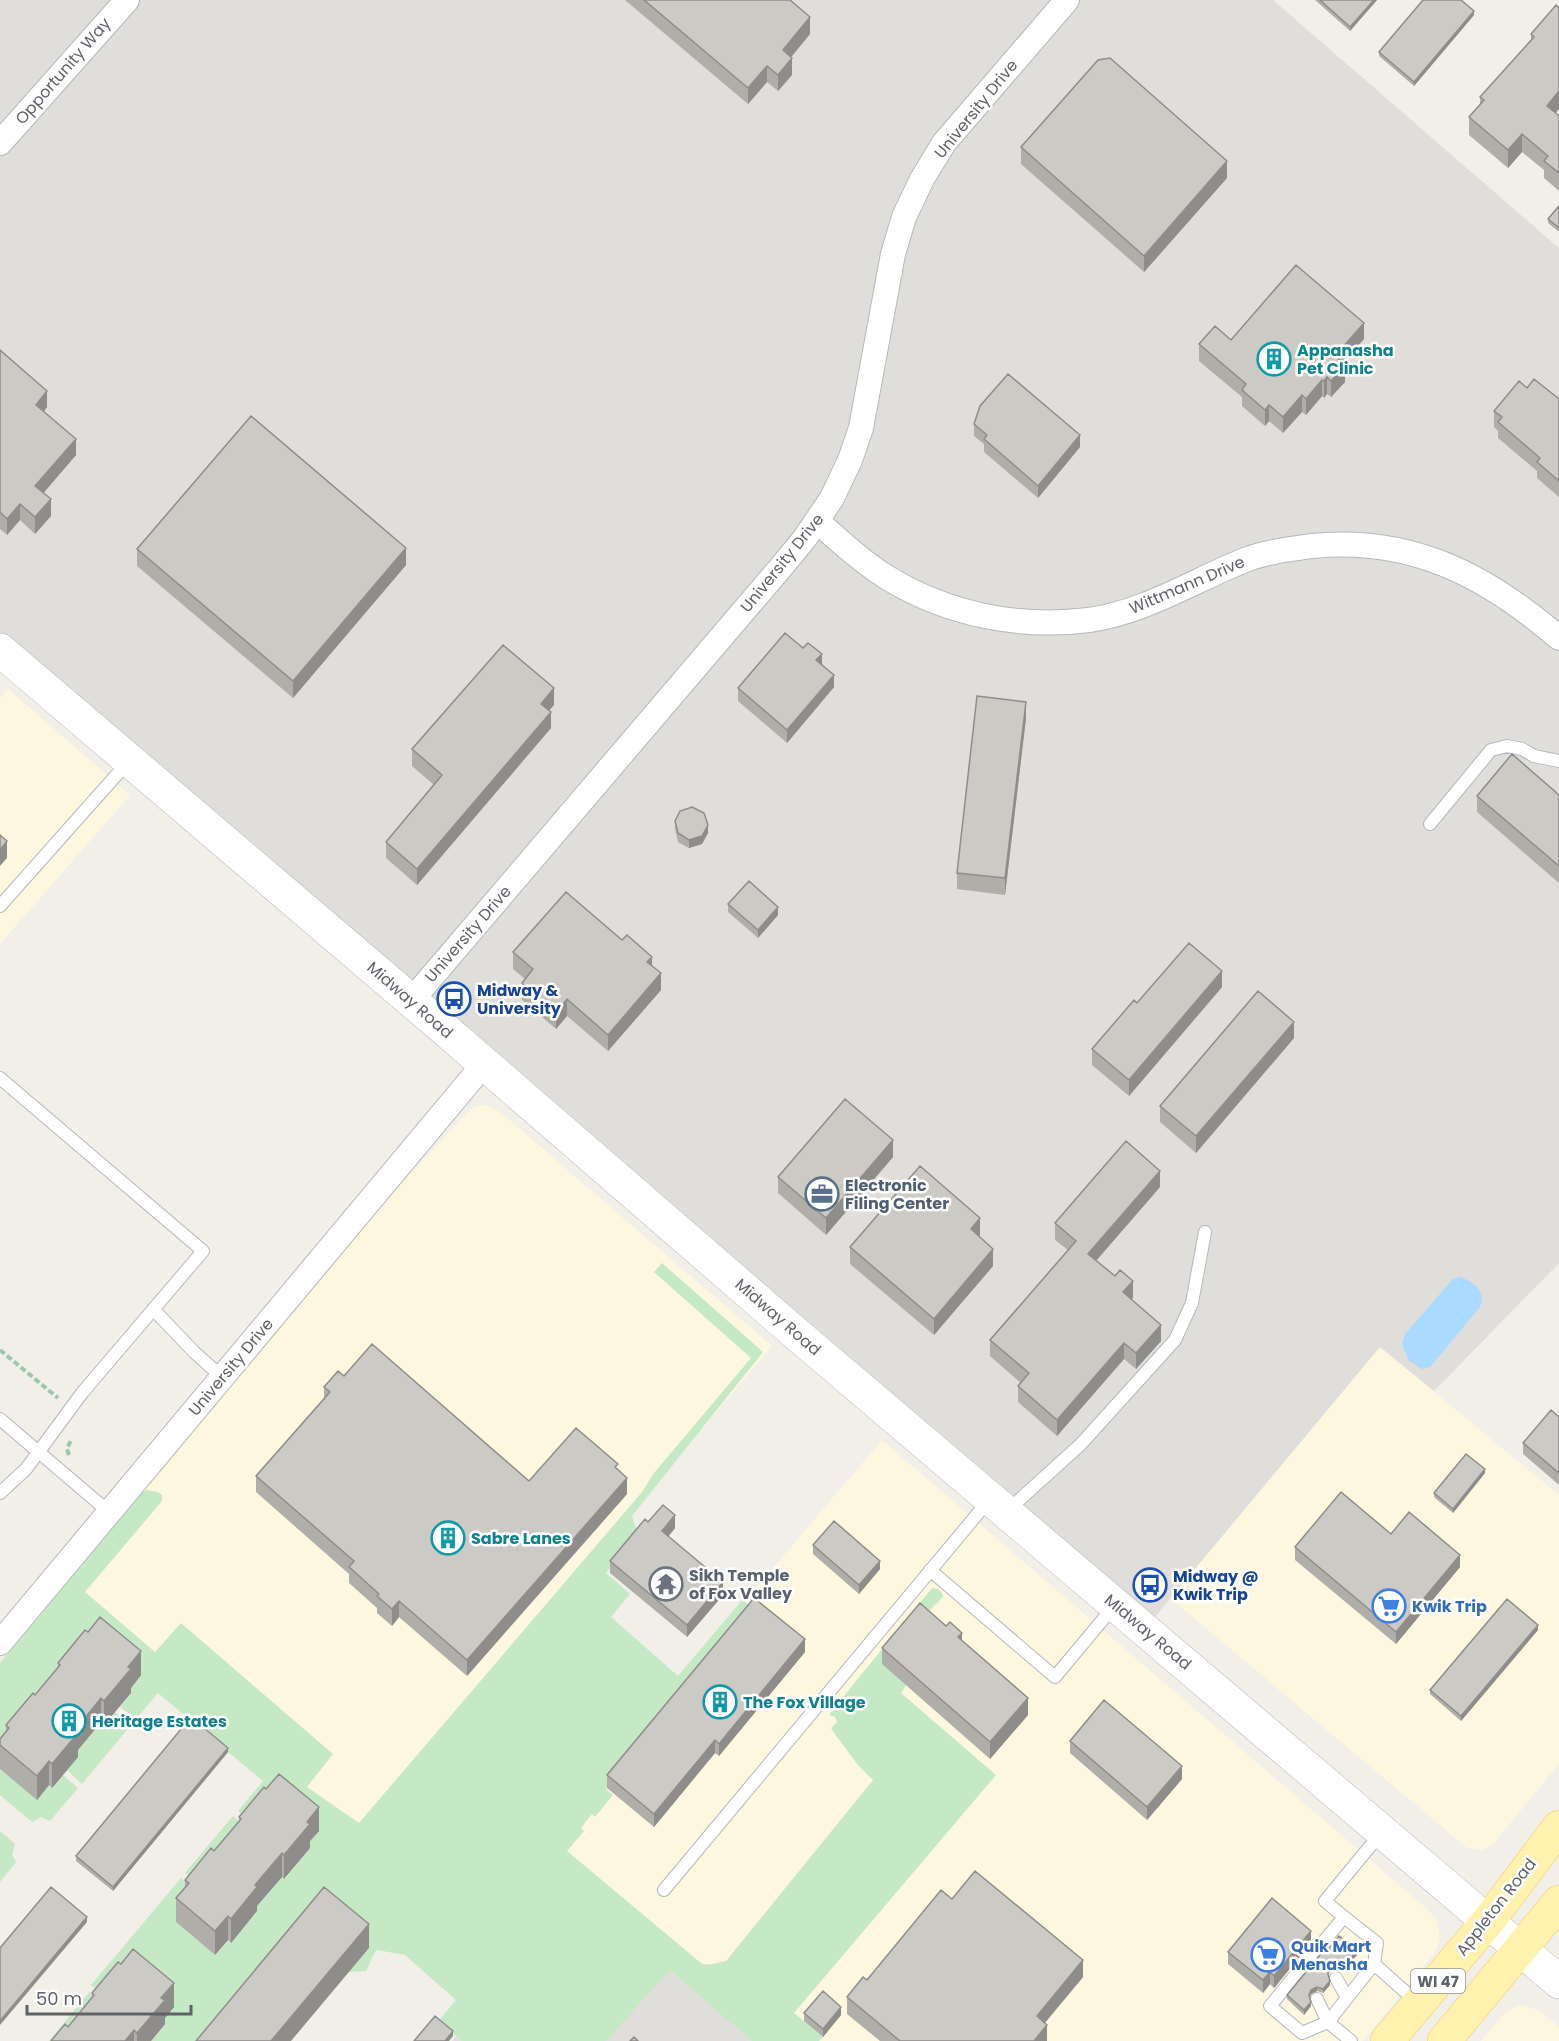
<svg xmlns="http://www.w3.org/2000/svg" width="1559" height="2041" font-family="Poppins,sans-serif">
<style>
.commercial{fill:#fef7e0}
.industrial{fill:#e0deda}
.green{fill:#c5e8c5}
.water{fill:#aadaff}
.lines{fill:none;stroke-linecap:round;stroke-linejoin:round}
.service-casing{stroke:#b5b8bc;stroke-width:14}
.minor-casing{stroke:#b5b8bc;stroke-width:26}
.secondary-casing{stroke:#b6babf;stroke-width:34}
.primary-casing{stroke:#f2c960;stroke-width:34}
.path{stroke:#9cc7a9;stroke-width:4;stroke-dasharray:6 3;stroke-linecap:butt}
.service{stroke:#fff;stroke-width:12}
.minor{stroke:#fff;stroke-width:24}
.secondary{stroke:#fff;stroke-width:33}
.primary{stroke:#fff2af;stroke-width:33}
.wall{fill:#afaea9}
.shaded-wall{fill:#8f8d8a}
.building{fill:#cccac5;stroke:#8f8d8a;stroke-width:1.5}
.labels{text-anchor:middle;dominant-baseline:central;stroke-width:5;stroke-linejoin:round;paint-order:stroke}
.shield{fill:#fff;stroke:#8f9295;stroke-width:1.5}
.shield-label{font-size:15px;font-weight:bold;fill:#5f6368}
.street-label{font-size:16px;fill:#5f6368;stroke:#fff}
.culture-label{font-size:16px;font-weight:bold;fill:#0d838f;stroke:#fff;text-anchor:start}
.transit-label{font-size:16px;font-weight:bold;fill:#164399;stroke:#fff;text-anchor:start}
.service-label{font-size:16px;font-weight:bold;fill:#4e5e75;stroke:#fff;text-anchor:start}
.worship-label{font-size:16px;font-weight:bold;fill:#5b616d;stroke:#fff;text-anchor:start}
.shop-label{font-size:16px;font-weight:bold;fill:#366cbe;stroke:#fff;text-anchor:start}
</style>
<rect width="100%" height="100%" fill="#f1efe8"/>
<path class="commercial" d="M8,689L130,795L0,944V698Z
M482,1105L490,1107L500,1112L772,1346L357,1838L62,1590L380,1207L468,1112L473,1108Z
M1380,1347L1559,1495V1764L1493,1844L1482,1850L1467,1848L1170,1598Z
M882,1440L1426,1908L1437,1920L1440,1939L1435,1952L1363,2041H761L536,1847Z
M1522,2005L1538,2010L1559,2027V2041H1481L1503,2015L1511,2009Z"/>
<path class="industrial" d="M0,0H1273L1559,248V1263L1434,1391L1380,1347L1145,1629L0,650Z
M582,1889L761,2041H452Z"/>
<path class="green" d="M662,1263L763,1352L632,1516L635,1526L638,1530L606,1573L630,1594L611,1617L678,1676L743,1599L754,1610L606,1789L613,1795L595,1817L592,1814L581,1828L584,1831L567,1851L701,1963C710,1967 718,1962 726,1961L873,1780L858,1765L834,1733L831,1728L837,1722L835,1717L830,1715V1713L932,1588L938,1589L942,1593L943,1597L920,1620L906,1685L901,1693L996,1775L794,2013L823,2037L819,2041H752L670,1970L606,2041H463L437,2023L456,2000L405,1955L377,1950C370,1957 371,1964 366,1971L348,1972L369,1948L217,2041H151L164,2025L161,2022L173,2007L107,1999L91,1985L181,1878L196,1891L176,1922L215,1955L228,1940L231,1942L257,1912L255,1909L282,1877L285,1879L310,1848L253,1824L238,1811L263,1781L158,1693L136,1719L120,1707L131,1694L0,1763V1663L142,1493L147,1490L158,1492L162,1495V1501L85,1592L155,1652L181,1623L333,1754L307,1787L359,1823L642,1492L654,1473L751,1358L654,1272Z
M115,1712L131,1725L82,1784L67,1770L78,1757L75,1754L101,1722L105,1725Z
M0,1769L37,1799L49,1785L63,1775L78,1788L50,1821L41,1817L32,1822L0,1795Z
M233,1816L249,1829L200,1885L185,1873Z
M0,1831L15,1844L12,1855L16,1862L0,1882Z
M89,1992L102,2004L76,2041H49Z"/>
<path class="water" d="M1461,1277C1475,1283 1486,1292 1480,1307L1430,1367L1422,1369L1409,1361L1402,1344L1405,1334L1453,1279Z"/>
<g class="lines">
<g class="service-casing">
<path id="service" d="M1430,824L1491,750L1507,746L1522,749L1534,756L1559,761
M0,906L128,762
M0,1078L203,1251L82,1393L26,1469L0,1493
M153,1309L194,1352L222,1377
M0,1419L109,1512
M1007,1511L1081,1444L1175,1340L1192,1303L1205,1232
M930,1570L1055,1677L1115,1605
M664,1890L990,1499
M1344,1917L1377,1943L1374,1964L1418,2003
M1336,1978L1347,1998
M1317,1999L1328,2022L1374,1964
M1351,2041L1328,2022L1302,2033L1270,2006L1344,1917L1325,1901L1381,1833"/>
</g>
<g class="minor-casing">
<path id="minor" d="M0,143L127,0
M817,521C840,541 862,562 888,578C947,614 1019,629 1089,620C1145,612 1193,581 1245,560C1266,552 1290,549 1312,546C1411,536 1486,575 1559,638
M411,1001L782,566L805,538L832,498L850,460L861,428L893,254L904,217L922,179L944,143L1067,0
M0,1643L484,1064"/>
</g>
<g class="secondary-casing">
<path id="secondary" d="M0,650L442,1027L800,1337L1559,1982"/>
</g>
<g class="primary-casing">
<path id="primary" d="M1387,2041L1489,1920L1559,1827
M1444,2041L1559,1902"/>
</g>
<path class="path" d="M0,1350L58,1398
M69,1455L67,1449L71,1440"/>
<use href="#service" class="service"/>
<use href="#minor" class="minor"/>
<use href="#secondary" class="secondary"/>
<use href="#primary" class="primary"/>
</g>
<path class="wall" d="M625,0H790L810,34L791,57L792,75L778,91L767,82L748,104Z
M1315,0H1377L1350,31Z
M1556,5V113L1559,116V191L1544,178V170L1522,152L1508,168L1469,135V117L1480,105V97L1531,40V34Z
M1474,15L1414,86L1379,56V52Z
M1021,147L1227,178L1144,272L1021,164Z
M1559,206V232L1548,223V219Z
M1364,339L1343,363L1345,382L1331,397L1327,394L1324,398L1322,396L1306,415L1302,412L1283,433L1269,421L1265,426L1242,406V397L1199,361V344L1231,340Z
M0,350L47,407L44,412L76,455L43,493L51,516L35,534L20,520L7,535L0,529Z
M1559,399V497L1537,478V471L1498,438V431L1494,427V411Z
M974,424L1080,447L1038,498L984,452V444L974,436Z
M137,549L406,565L293,698L137,566Z
M822,664L834,687L787,743L738,701V688Z
M554,705L549,710L551,728L417,885L386,858V842L434,785L412,766V749Z
M1026,718L1005,895L957,889V873Z
M1559,795V883L1477,812V796Z
M675,821L708,833L702,844L689,848L678,842L675,829Z
M728,904L778,915L758,938L728,912Z
M513,952L652,966L661,990L608,1051L567,1016L556,1029L522,1000V983L525,979L513,969Z
M1222,987L1129,1096L1092,1065V1049L1137,1003Z
M1294,1038L1196,1153L1160,1122V1106Z
M893,1157L826,1235L778,1193V1177Z
M1160,1187L1096,1261L1133,1298L1131,1299L1161,1341L1136,1369L1124,1359L1057,1436L1018,1402V1386L1021,1383L990,1356V1340L1068,1250L1055,1240V1223Z
M980,1235L979,1236L993,1266L934,1335L850,1264V1247Z
M324,1387L529,1481L618,1470L627,1494L467,1676L399,1617L392,1626L377,1613V1608L349,1583V1574L256,1492V1476L324,1398Z
M1559,1417V1485L1523,1454V1443Z
M1485,1473L1453,1513L1434,1497V1493Z
M648,1522L675,1528L668,1537L723,1595L687,1637L610,1573V1561Z
M1391,1534L1460,1567L1396,1644L1295,1560V1547Z
M813,1545L880,1569L859,1594L813,1554Z
M1538,1630L1461,1721L1430,1694V1690Z
M962,1641L1028,1715L990,1759L882,1664V1648Z
M805,1652L719,1756L715,1753L654,1827L607,1788V1775Z
M58,1663L141,1675L131,1688V1693L104,1725L101,1722L78,1750V1757L52,1788L49,1785L37,1800L0,1769V1739L6,1732V1725L35,1695L58,1668Z
M1070,1741L1182,1779L1147,1820L1070,1753Z
M228,1752L113,1891L76,1861V1856Z
M239,1817L319,1831L310,1841V1848L284,1879L282,1877L257,1906V1911L231,1943L228,1940L215,1955L176,1922V1898L185,1887V1880L214,1851L239,1821Z
M952,1899L1083,1977L1045,2023L1047,2041H880L847,2014V1997Z
M1311,1943L1274,1988L1270,1984L1263,1993L1228,1964V1952Z
M1326,1951L1357,1955L1341,1972L1336,1970L1329,1973V1976L1330,1985L1323,1993L1317,1991L1311,1994L1310,1997L1311,2006L1304,2015L1287,1999V1995Z
M92,1993L174,2007L165,2018V2024L151,2041H51L68,2027L92,1998Z
M804,2013L841,2015L823,2037L804,2021Z"/>
<path class="shaded-wall" d="M1374,0H1377L1350,31V27Z
M1474,11V15L1414,86V82Z
M810,17V34L783,67V50Z
M792,58V75L778,91V75Z
M767,66V82L748,104V88Z
M1559,91V109L1547,124V106Z
M1522,134V152L1508,168V150Z
M1227,161V178L1144,272V256Z
M1364,323V339L1335,372V356Z
M1345,365V382L1331,397V381Z
M1327,377V394L1324,398V381Z
M1322,380V396L1306,415V399Z
M47,391V407L36,421V405Z
M1302,395V412L1283,433V417Z
M1269,405V421L1265,426V410Z
M1080,435V447L1038,498V486Z
M76,439V455L35,503V486Z
M51,499V516L35,534V517Z
M20,504V520L7,535V519Z
M406,548V565L293,698V681Z
M822,654V666L816,660Z
M834,675V687L787,743V730Z
M554,688V705L541,720V704Z
M1026,702V718L1005,895V878Z
M551,712V728L417,885V869Z
M708,825V833L702,844L689,848V840Z
M7,841V858L0,866V850Z
M778,907V915L758,938V930Z
M652,957V973L647,962Z
M1222,971V987L1129,1096V1080Z
M661,973V990L608,1051V1035Z
M567,999V1016L556,1029V1013Z
M1294,1022V1038L1196,1153V1136Z
M893,1140V1157L826,1235V1218Z
M1160,1171V1187L1088,1270V1254Z
M980,1218V1235L971,1245V1229Z
M993,1249V1266L934,1335V1319Z
M1133,1281V1298L1123,1309V1292Z
M1161,1325V1341L1136,1369V1353Z
M1124,1343V1359L1057,1436V1420Z
M1485,1469V1473L1453,1513V1509Z
M627,1478V1494L467,1676V1660Z
M675,1515V1528L662,1544V1531Z
M1460,1555V1567L1396,1644V1632Z
M880,1561V1569L859,1594V1585Z
M723,1582V1595L687,1637V1625Z
M399,1601V1617L392,1626V1609Z
M1538,1625V1630L1461,1721V1716Z
M962,1633V1649L958,1637Z
M805,1639V1652L719,1756V1744Z
M141,1651V1675L131,1688V1693L104,1725V1701L128,1667Z
M101,1698V1722L78,1750V1757L52,1788V1764L75,1730Z
M1028,1698V1715L990,1759V1742Z
M715,1740V1753L654,1827V1814Z
M228,1748V1752L113,1891V1887Z
M49,1761V1785L37,1800V1776Z
M1182,1766V1779L1147,1820V1807Z
M319,1807V1831L310,1841V1848L284,1879V1855L307,1822Z
M282,1853V1877L257,1906V1911L231,1943V1919L255,1885Z
M228,1916V1940L215,1955V1931Z
M87,1917V1922L0,2025V2021Z
M369,1924V1948L291,2041H271Z
M1311,1931V1943L1274,1988V1976Z
M1357,1951V1955L1341,1972V1968Z
M1083,1960V1977L1037,2032V2016Z
M1336,1966V1970L1329,1973L1328,1978L1329,1969Z
M1270,1972V1984L1263,1993V1980Z
M1330,1981V1985L1323,1993V1989Z
M174,1983V2007L165,2018V2024L151,2041H137V2033L161,1998Z
M1317,1987V1991L1311,1994L1309,1999V1995L1311,1990Z
M1311,2002V2006L1304,2015V2010Z
M841,2007V2015L823,2037V2029Z
M1047,2025V2041H1034Z
M134,2030V2041H125Z
M453,2031V2036L449,2041H445Z"/>
<path class="building" d="M644,0H790L810,17L783,50L792,58L778,75L767,66L748,88Z
M1320,0H1374L1350,27Z
M1423,0H1461L1474,11L1414,82L1379,52Z
M1556,5L1559,8V91L1547,106L1559,116V173L1544,161L1548,156L1522,134L1508,150L1469,117L1484,100L1480,97L1534,37L1531,34Z
M1110,58L1227,161L1144,256L1021,147L1098,60Z
M1559,206V228L1548,219Z
M1296,265L1364,323L1335,356L1345,365L1331,381L1327,377L1324,381L1322,380L1306,399L1302,395L1283,417L1269,405L1265,410L1242,390L1246,384L1199,344L1215,326L1231,340Z
M0,350L47,391L36,405L76,439L35,486L51,499L35,517L20,504L7,519L0,512Z
M1008,374L1080,435L1038,486L984,439L987,435L974,424L980,406Z
M1534,379L1559,399V481L1537,462L1540,458L1498,422L1502,417L1494,411L1519,381L1527,388Z
M251,416L406,548L293,681L137,549Z
M785,633L803,648L808,643L822,654L816,660L834,675L787,730L738,688Z
M503,645L554,688L541,704L551,712L417,869L386,842L442,775L412,749Z
M977,696L1026,702L1005,878L957,873Z
M1512,754L1559,795V866L1477,796Z
M692,807L704,813L708,825L702,836L689,840L678,833L675,821L680,811Z
M0,835L7,841L0,850Z
M749,881L778,907L758,930L728,904Z
M566,892L622,940L627,935L652,957L647,962L661,973L608,1035L567,999L556,1013L522,983L533,969L513,952Z
M1189,943L1222,971L1129,1080L1092,1049L1134,1000L1137,1003Z
M1258,991L1294,1022L1196,1136L1160,1106Z
M845,1099L893,1140L826,1218L778,1177Z
M1126,1141L1160,1171L1088,1254L1115,1276L1120,1270L1133,1281L1123,1292L1161,1325L1136,1353L1124,1343L1057,1420L1018,1386L1029,1373L990,1340L1076,1241L1055,1223Z
M920,1166L980,1218L971,1229L993,1249L934,1319L850,1247Z
M372,1344L529,1481L576,1428L618,1464L615,1467L627,1478L467,1660L399,1601L392,1609L377,1596L379,1594L349,1567L354,1561L256,1476L330,1392L324,1387L338,1371L344,1376Z
M1551,1410L1559,1417V1473L1523,1443Z
M1466,1454L1485,1469L1453,1509L1434,1493Z
M1341,1492L1391,1534L1409,1512L1460,1555L1396,1632L1295,1547Z
M663,1505L675,1515L662,1531L723,1582L687,1625L610,1561L645,1519L648,1522Z
M834,1521L880,1561L859,1585L813,1545Z
M754,1598L805,1639L719,1744L715,1740L654,1814L607,1775Z
M1507,1599L1538,1625L1461,1716L1430,1690Z
M920,1603L946,1626L950,1622L962,1633L958,1637L1028,1698L990,1742L882,1648Z
M100,1617L141,1651L128,1667L131,1669L104,1701L101,1698L75,1730L78,1733L52,1764L49,1761L37,1776L0,1745V1739L9,1728L6,1725L33,1693L35,1695L60,1665L58,1663L85,1630L88,1632Z
M1104,1700L1182,1766L1147,1807L1070,1741Z
M191,1717L228,1748L113,1887L76,1856Z
M279,1774L319,1807L307,1822L310,1824L284,1855L282,1853L255,1885L257,1887L231,1919L228,1916L215,1931L176,1898L189,1883L185,1880L211,1848L214,1851L241,1819L239,1817L264,1787L266,1789Z
M975,1871L1083,1960L1037,2016L1047,2025L1034,2041H900L847,1997L863,1977L867,1980L941,1890L952,1899Z
M51,1887L87,1917L0,2021V1948Z
M324,1887L369,1924L271,2041H196Z
M1272,1898L1311,1931L1274,1976L1270,1972L1263,1980L1228,1952Z
M1339,1936L1357,1951L1341,1968L1336,1966L1329,1969L1328,1974L1330,1981L1323,1989L1317,1987L1311,1990L1309,1995L1311,2002L1304,2010L1287,1995L1324,1950L1326,1951Z
M133,1949L174,1983L161,1998L165,2000L137,2033L134,2030L125,2041H51L65,2024L68,2027L94,1995L92,1993L118,1962L121,1964Z
M823,1991L841,2007L823,2029L804,2013Z
M435,2016L453,2031L445,2041H414Z
M634,2037L638,2041H630Z"/>
<defs>
<g id="building-ring" transform="scale(1.725)"><circle r="9.5" fill="#fff" stroke="#0f9aa8" stroke-width="1.5"/><path d="M-4-6H4V6H1V3H-1V6H-4ZM-2.5-4.3h1.7v1.8h-1.7ZM.8-4.3h1.7v1.8H.8ZM-2.5-1h1.7V.8h-1.7ZM.8-1h1.7V.8H.8Z" fill="#0f9aa8"/></g>
<g id="bus-ring" transform="scale(1.725)"><circle r="9.5" fill="#fff" stroke="#1a4fb4" stroke-width="1.5"/><path d="M-5-6H5V4H4V6H2V4H-2V6H-4V4H-5ZM-3.5-4V0h7V-4ZM-3.5 1.2v1.5H-2V1.2ZM2 1.2v1.5H3.5V1.2Z" fill="#1a4fb4"/></g>
<g id="office-ring" transform="scale(1.725)"><circle r="9.5" fill="#fff" stroke="#5c6f8a" stroke-width="1.5"/><path d="M-6-3h4V-5.5h4V-3h4V5H-6ZM-1-4.5V-3h2v-1.5ZM-6 0V1H6V0Z" fill="#5c6f8a"/></g>
<g id="temple-ring" transform="scale(1.725)"><circle r="9.5" fill="#fff" stroke="#6b7280" stroke-width="1.5"/><path d="M0-6L5-2H3V0L6.5 2.5H4V6H1.5V3h-3V6H-4V2.5H-6.5L-3 0V-2H-5Z" fill="#6b7280"/></g>
<g id="supermarket-ring" transform="scale(1.725)"><circle r="9.5" fill="#fff" stroke="#3f7fe0" stroke-width="1.5"/><path d="M-6-5.5h2.5l.6 2H6L4.5 2H-2.5L-4.4-4H-6ZM-1.5 3.2a1.3 1.3 0 1 0 .1 0ZM3 3.2a1.3 1.3 0 1 0 .1 0Z" fill="#3f7fe0"/></g>
</defs>
<g fill-rule="evenodd">
<use href="#building-ring" x="1274" y="359"/>
<use href="#bus-ring" x="454" y="999"/>
<use href="#office-ring" x="822" y="1194"/>
<use href="#building-ring" x="448" y="1538"/>
<use href="#temple-ring" x="666" y="1584"/>
<use href="#bus-ring" x="1150" y="1585"/>
<use href="#supermarket-ring" x="1389" y="1606"/>
<use href="#building-ring" x="720" y="1702"/>
<use href="#building-ring" x="69" y="1721"/>
<use href="#supermarket-ring" x="1268" y="1955"/>
</g>
<g class="labels">
<rect class="shield" x="1411" y="1969" width="54" height="24" rx="4.5"/>
<g class="shield-label">
<text x="1438" y="1981">WI 47</text>
</g>
<g class="street-label">
<text transform="translate(63 71) rotate(-49)">Opportunity Way</text>
<text transform="translate(976 109) rotate(-51)">University Drive</text>
<text transform="translate(782 563) rotate(-51)">University Drive</text>
<text transform="translate(1187 585) rotate(-23)">Wittmann Drive</text>
<text transform="translate(468 934) rotate(-49)">University Drive</text>
<text transform="translate(410 1000) rotate(41)">Midway Road</text>
<text transform="translate(778 1317) rotate(41)">Midway Road</text>
<text transform="translate(231 1367) rotate(-50)">University Drive</text>
<text transform="translate(1148 1632) rotate(40)">Midway Road</text>
<text transform="translate(1496 1907) rotate(-52)">Appleton Road</text>
</g>
<g class="culture-label">
<text x="1297" y="350">Appanasha<tspan x="1297" dy="18">Pet Clinic</tspan></text>
<text x="471" y="1538">Sabre Lanes</text>
<text x="743" y="1702">The Fox Village</text>
<text x="92" y="1721">Heritage Estates</text>
</g>
<g class="transit-label">
<text x="477" y="990">Midway &amp;<tspan x="477" dy="18">University</tspan></text>
<text x="1173" y="1576">Midway @<tspan x="1173" dy="18">Kwik Trip</tspan></text>
</g>
<g class="service-label">
<text x="845" y="1185">Electronic<tspan x="845" dy="18">Filing Center</tspan></text>
</g>
<g class="worship-label">
<text x="689" y="1575">Sikh Temple<tspan x="689" dy="18">of Fox Valley</tspan></text>
</g>
<g class="shop-label">
<text x="1412" y="1606">Kwik Trip</text>
<text x="1291" y="1946">Quik Mart<tspan x="1291" dy="18">Menasha</tspan></text>
</g>
</g>
<path d="M27 2005v9h164v-9" fill="none" stroke="#5f6368" stroke-width="3"/>
<text x="36" y="2005" font-size="18" fill="#5f6368" stroke="#ffffff" stroke-width="4.5" paint-order="stroke">50 m</text>
</svg>
